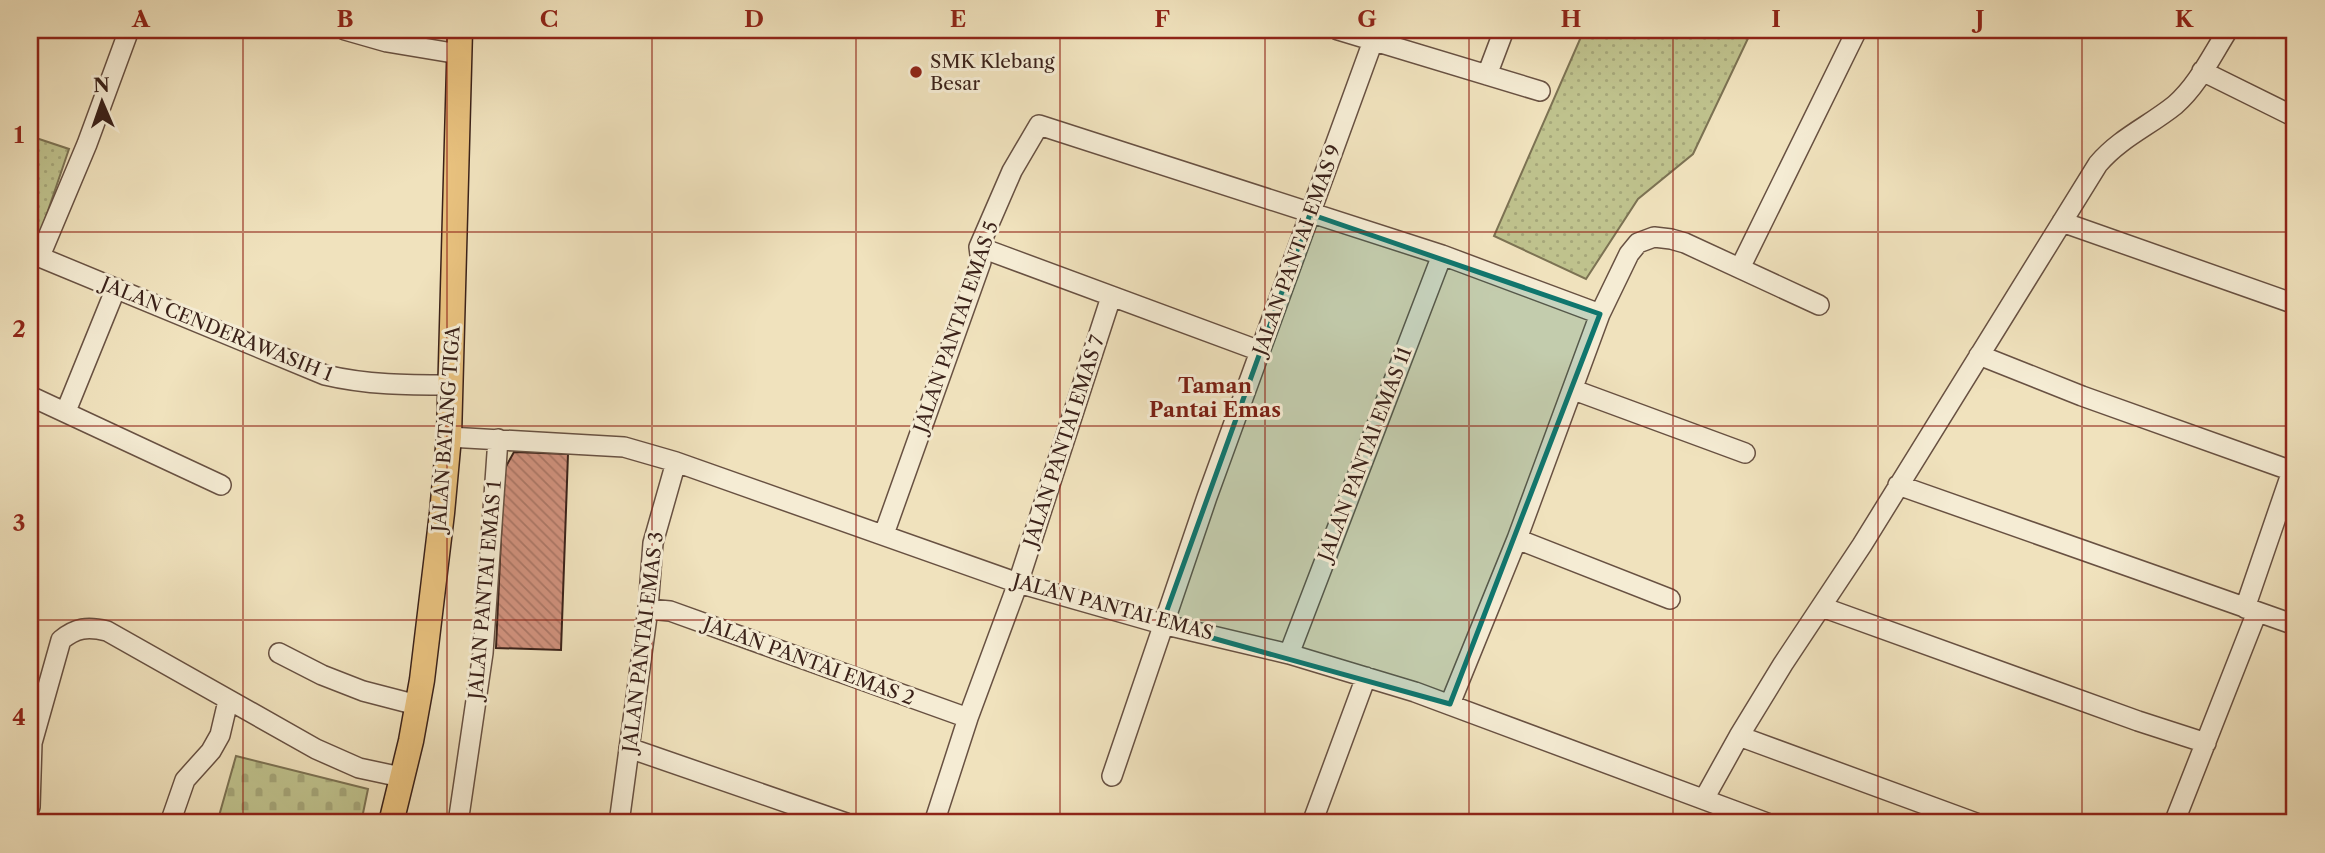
<svg xmlns="http://www.w3.org/2000/svg" width="2325" height="853" font-family="'Libre Caslon Text',serif">
<style>
.grass{fill:url(#grass-dots);stroke:#7c7253;stroke-width:2}
.cemetery{fill:url(#cemetery-stones);stroke:#7c7253;stroke-width:2}
.building{fill:url(#building-back-hatch);stroke:#3a2119;stroke-width:2}
.lines{fill:none;stroke-linecap:round;stroke-linejoin:round}
.minor-casing{stroke:#685142;stroke-width:22}
.major-casing{stroke:#3a2119;stroke-width:27}
.minor{stroke:#f5ecd4;stroke-width:19}
.major{stroke:#e8c17e;stroke-width:24}
.marked{fill:#0f766e;fill-opacity:0.2;stroke:#0f766e;stroke-width:5;stroke-linejoin:round}
.grid{fill:none;stroke:#8f2418;stroke-width:2;stroke-opacity:0.55}
.poi-dot{fill:#8f2418;stroke:#f5ecd4;stroke-width:2.5}
.labels{text-anchor:middle;dominant-baseline:central;stroke-width:6;stroke-linejoin:round;paint-order:stroke}
.poi-label{font-size:19px;fill:#3a2119;stroke:#f5ecd4;text-anchor:start}
.street-label{font-size:19px;fill:#3a2119;stroke:#f5ecd4}
.neighbourhood-label{font-size:21px;font-weight:bold;fill:#7a1f14;stroke:#f5ecd4}
.neatline{fill:none;stroke:#8f2418;stroke-width:2.5}
.grid-label{font-size:23px;text-anchor:middle;font-weight:bold;fill:#8f2418}
</style>
<defs>
<pattern id="grass-dots" width="8" height="8" patternUnits="userSpaceOnUse" patternTransform="scale(1.75)"><rect width="8" height="8" fill="#bfc28d"/><path d="M2 2h.1M6 6h.1" fill="none" stroke="#a5a679" stroke-width="1.8" stroke-linecap="round"/></pattern>
<pattern id="cemetery-stones" width="16" height="16" patternUnits="userSpaceOnUse" patternTransform="scale(1.75)"><rect width="16" height="16" fill="#bfc28d"/><path d="M2 7V4a2 2 0 0 1 4 0v3zM10 15v-3a2 2 0 0 1 4 0v3z" fill="#a5a679"/></pattern>
<pattern id="building-back-hatch" width="6" height="6" patternUnits="userSpaceOnUse" patternTransform="scale(1.75)"><rect width="6" height="6" fill="#d1927e"/><path d="M-1 5l2 2M0 0l6 6M5-1l2 2" fill="none" stroke="#ab7766"/></pattern>
</defs>
<rect width="100%" height="100%" fill="#f0e2bd"/>
<filter id="stains"><feTurbulence type="fractalNoise" baseFrequency=".00286" numOctaves="4"/><feColorMatrix values="0 0 0 0 .2 0 0 0 0 .09 0 0 0 0 .02 0 0 0 .5 -.17"/></filter>
<radialGradient id="worn" r=".72"><stop offset=".6" stop-color="#630" stop-opacity="0"/><stop offset="1" stop-color="#630" stop-opacity=".3"/></radialGradient>
<path class="grass" d="M1584,30H1752L1693,154L1638,199L1586,279L1494,236Z
M30,136L69,149L38,240L30,237Z"/>
<path class="cemetery" d="M236,756L368,789L361,823H217Z"/>
<path class="building" d="M514,452L568,454L561,650L496,648L504,470Z"/>
<g class="lines">
<g class="minor-casing">
<path id="minor" d="M345,30L387,42L459,54
M1338,30L1540,91
M2202,71L2295,117
M1487,75L1504,30
M2062,222L2295,304
M979,247L1260,351
M30,253L325,375C367,385 408,385 451,385
M40,256L87,144L129,30
M1740,268L1857,30
M1979,355L2082,396L2295,472
M1574,390L1745,453
M30,396L221,485
M66,411L116,288
M449,437L624,447L676,462L1018,583L1162,624L1289,654L1415,692L1767,823
M1898,485L2295,625
M884,534L981,262L979,247L1012,171L1039,125L1442,255L1600,314
M1517,539L1670,599
M1822,607L2138,721L2206,743
M2245,608L2292,471
M648,609L670,611L968,718
M279,653L322,675L363,691L417,705
M1289,654L1442,255
M1450,704L1517,539L1600,314L1629,254L1638,243L1654,237L1671,239L1685,243L1819,305
M1739,736L1976,823
M629,748L846,823
M1112,776L1207,497L1373,41
M1704,799L1739,736L1783,664L1862,545L2098,164C2120,138 2149,126 2175,105C2198,85 2212,55 2228,30
M30,807L32,743L61,640C76,628 87,626 107,631L316,749L359,768L401,777
M170,823L185,780L211,751L220,735L228,701
M458,823L483,653L498,439
M619,823L648,609L653,543L676,462
M934,823L968,718L1018,583L1111,297
M1312,823L1366,677
M2174,823L2257,612"/>
</g>
<g class="major-casing">
<path id="major" d="M391,823L411,741L422,680L442,513L449,437L460,30"/>
</g>
<use href="#minor" class="minor"/>
<use href="#major" class="major"/>
</g>
<path class="marked" d="M1310,214L1600,314L1450,704L1162,624Z"/>
<path class="grid" d="M243,30V823M447,30V823M652,30V823M856,30V823M1060,30V823M1265,30V823M1469,30V823M1673,30V823M1878,30V823M2082,30V823M30,232H2295M30,426H2295M30,620H2295"/>
<circle class="poi-dot" cx="916" cy="72" r="7"/>
<g class="labels">
<g class="poi-label">
<text x="930" y="61">SMK Klebang<tspan x="930" dy="22">Besar</tspan></text>
</g>
<g class="street-label">
<text transform="translate(1297 250) rotate(-70)">JALAN PANTAI EMAS 9</text>
<text transform="translate(956 327) rotate(-71)">JALAN PANTAI EMAS 5</text>
<text transform="translate(217 329) rotate(22)">JALAN CENDERAWASIH 1</text>
<text transform="translate(446 429) rotate(-86)">JALAN BATANG TIGA</text>
<text transform="translate(1064 441) rotate(-72)">JALAN PANTAI EMAS 7</text>
<text transform="translate(1365 454) rotate(-69)">JALAN PANTAI EMAS 11</text>
<text transform="translate(485 590) rotate(-85)">JALAN PANTAI EMAS 1</text>
<text transform="translate(1113 607) rotate(15)">JALAN PANTAI EMAS</text>
<text transform="translate(643 642) rotate(-83)">JALAN PANTAI EMAS 3</text>
<text transform="translate(809 661) rotate(20)">JALAN PANTAI EMAS 2</text>
</g>
<g class="neighbourhood-label">
<text x="1215" y="385">Taman<tspan x="1215" dy="24">Pantai Emas</tspan></text>
</g>
</g>
<rect width="2325" height="853" fill="none" stroke="#f0e2bd" stroke-width="77"/>
<g transform="translate(102 102) rotate(358)" stroke="#f5ecd4" stroke-width="5" paint-order="stroke">
<path d="M0-5L12 26L0 18L-12 26Z" fill="#3a2119"/>
<text y="-10" font-size="19" font-weight="bold" text-anchor="middle" fill="#3a2119">N</text>
</g>
<rect x="38" y="38" width="2248" height="776" class="neatline"/>
<g class="grid-label">
<text x="141" y="27">A</text>
<text x="345" y="27">B</text>
<text x="549" y="27">C</text>
<text x="754" y="27">D</text>
<text x="958" y="27">E</text>
<text x="1162" y="27">F</text>
<text x="1367" y="27">G</text>
<text x="1571" y="27">H</text>
<text x="1776" y="27">I</text>
<text x="1980" y="27">J</text>
<text x="2184" y="27">K</text>
<text x="19" y="143">1</text>
<text x="19" y="337">2</text>
<text x="19" y="531">3</text>
<text x="19" y="725">4</text>
</g>
<rect width="100%" height="100%" filter="url(#stains)"/>
<rect width="100%" height="100%" fill="url(#worn)"/>
</svg>
